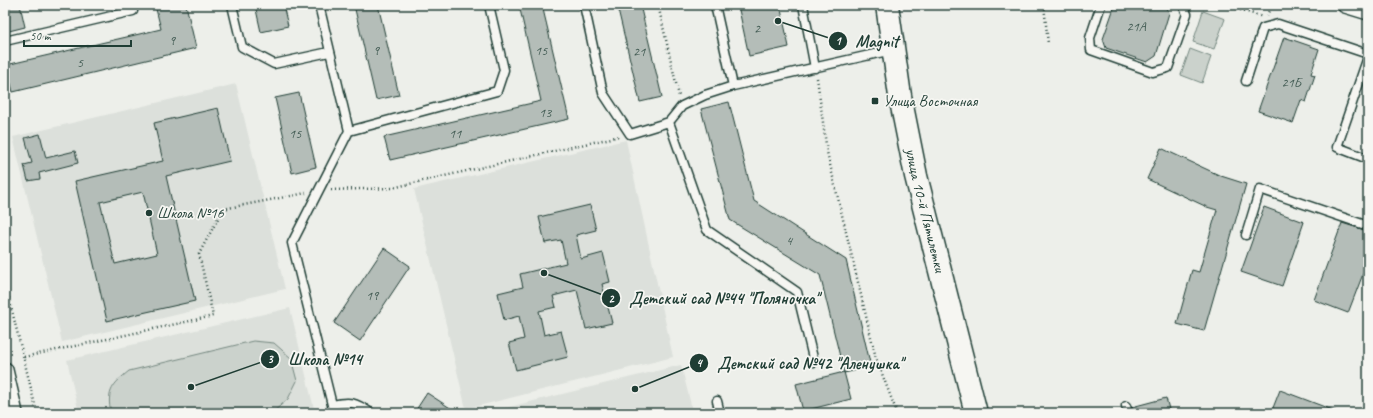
<svg xmlns="http://www.w3.org/2000/svg" width="1373" height="418" font-family="Caveat,sans-serif">
<style>
.built{fill:#dce0db}
.green{fill:#cbd2cc;stroke:#758880}
.building{fill:#b4bdb8;stroke:#1f3d34;fill-rule:evenodd}
.lines{fill:none;stroke-linecap:round;stroke-linejoin:round}
.service-casing{stroke:#1f3d34;stroke-width:11}
.minor-casing{stroke:#1f3d34;stroke-width:18}
.secondary-casing{stroke:#1f3d34;stroke-width:25}
.path{stroke:#1f3d34;stroke-width:2.5;stroke-dasharray:1 3;stroke-linecap:butt}
.service{stroke:#f6f6f2;stroke-width:8}
.minor{stroke:#f6f6f2;stroke-width:15}
.secondary{stroke:#f6f6f2;stroke-width:22}
.poi-dot{fill:#1f3d34;stroke:#f6f6f2;stroke-width:1.5}
.labels{text-anchor:middle;dominant-baseline:central;stroke-width:3.5;stroke-linejoin:round;paint-order:stroke}
.number-label{font-size:14px;fill:#445d55}
.poi-label{font-size:16px;fill:#1f3d34;stroke:#f6f6f2;text-anchor:start}
.street-label{font-size:16px;fill:#1f3d34;stroke:#f6f6f2}
.leader{fill:none;stroke:#1f3d34;stroke-width:1.5}
.callout-dot{fill:#1f3d34;stroke:#f6f6f2;stroke-width:1.5}
.mark-label{font-size:12px;text-anchor:middle;font-weight:bold;fill:#fff}
.callout-label{font-size:17px;text-anchor:middle;font-weight:bold;fill:#1f3d34;stroke:#f6f6f2;stroke-width:3.5;stroke-linejoin:round;paint-order:stroke}
</style>
<rect width="100%" height="100%" fill="#edefea"/>
<filter id="ink" filterUnits="userSpaceOnUse"><feTurbulence type="fractalNoise" baseFrequency=".025" numOctaves="2"/><feDisplacementMap in="SourceGraphic" scale="8" xChannelSelector="R" yChannelSelector="G"/><feConvolveMatrix kernelMatrix="1 2 1 2 8 2 1 2 1" color-interpolation-filters="sRGB"/></filter>
<g filter="url(#ink)">
<path class="built" d="M236,84L285,289L62,342L13,137Z
M626,140L673,357L466,409L414,189Z
M290,308L315,413H79L67,360Z
M681,365L693,413H485Z"/>
<path class="green" d="M1203,11L1225,19L1214,49L1193,42Z
M1190,49L1211,57L1202,83L1181,75Z
M253,341L274,343L291,358L297,381L288,399L273,412L111,413C106,391 113,384 129,371Z"/>
<path class="building" d="M5,5H20L25,27L5,32Z
M155,5H186L196,48L13,92L6,65L161,29Z
M255,5H283L288,26L261,32Z
M354,5H378L399,95L376,100Z
M519,5H542L569,119L390,160L384,137L541,101Z
M617,5H640L662,97L640,102Z
M738,5H780L789,47L749,56Z
M1115,5H1166L1169,13L1156,56L1147,62L1106,48L1103,39Z
M1284,37L1319,49L1311,74L1315,75L1306,102L1301,100L1293,123L1258,111Z
M299,93L316,167L292,173L275,98Z
M729,102L754,201L846,260L871,367L844,373L820,275L730,220L701,109Z
M218,108L230,161L166,176L195,301L107,321L75,181L163,161L154,123ZM143,192L157,254L115,264L100,202Z
M40,134L46,158L75,151L78,163L39,173L40,179L28,181L24,165L32,163L25,138Z
M1161,148L1221,176L1246,184L1204,331L1177,324L1192,270L1199,272L1217,210L1207,207L1147,179Z
M590,205L596,230L576,235L581,259L603,253L610,282L602,284L612,323L586,329L577,290L553,296L556,307L539,311L544,335L561,331L568,357L516,370L509,343L524,339L519,316L504,320L498,293L523,287L520,274L566,263L561,240L545,243L539,217Z
M1264,207L1304,222L1282,286L1241,272Z
M1342,223L1368,231V261L1348,313L1314,300Z
M384,248L410,266L360,341L334,323Z
M844,372L851,399L803,411L796,384Z
M1280,390L1338,412V413H1271Z
M427,393L458,413H414Z
M1166,398L1170,413H1133L1132,407Z"/>
<g class="lines">
<g class="service-casing">
<path id="service" d="M232,5L242,47L274,64L329,52
M319,5L349,131L292,243L334,413
M584,5L603,93L630,134L669,122L682,106L705,95L733,86L892,50
M715,5L733,86
M803,5L815,68
M1101,5L1090,38L1091,50L1153,72L1168,68L1187,14L1183,5
M5,41L133,11L132,5
M1368,57L1337,147L1368,159
M1246,81L1263,28L1278,24L1368,54
M669,122L707,230L797,292L814,362
M349,131L497,91L504,70L489,5
M1246,235L1260,189L1368,226
M717,401L720,413
M332,405C350,401 355,402 371,413
M1126,406L1128,413"/>
</g>
<g class="minor-casing">
<path id="minor" d="M1345,5L1368,12
M5,370L15,413"/>
</g>
<g class="secondary-casing">
<g id="secondary">
<path id="s1" d="M887,5L900,96L916,176L976,413"/>
</g>
</g>
<path class="path" d="M658,5L679,96
M1044,5L1048,44
M1225,5L1263,17
M1267,16L1271,5
M817,78L827,152L876,358L897,413
M331,190L392,188L620,136
M5,282L37,413
M24,357L213,316L199,254L223,209L306,193"/>
<use href="#service" class="service"/>
<use href="#minor" class="minor"/>
<use href="#secondary" class="secondary"/>
</g>
</g>
<g class="poi-dot">
<rect x="871" y="97" width="8" height="8" rx="2"/>
<circle cx="149" cy="213" r="4"/>
</g>
<g class="labels">
<g class="number-label">
<text x="1136" y="26">21А</text>
<text x="757" y="28">2</text>
<text x="172" y="40">9</text>
<text x="376" y="50">9</text>
<text x="541" y="50">15</text>
<text x="639" y="51">21</text>
<text x="80" y="62">5</text>
<text x="1291" y="82">21Б</text>
<text x="545" y="112">13</text>
<text x="295" y="133">15</text>
<text x="455" y="133">11</text>
<text x="789" y="240">4</text>
<text x="372" y="295">19</text>
</g>
<g class="poi-label">
<text x="883" y="101">Улица Восточная</text>
<text x="157" y="213">Школа №16</text>
</g>
<g class="street-label">
<text stroke="none"><textPath href="#s1" startOffset="209">улица 10-й Пятилетки</textPath></text>
</g>
</g>
<path class="leader" d="M778 21L838 41M544 273L611 298M191 387L270 359M635 389L699 363"/>
<g class="callout-dot">
<circle cx="778" cy="21" r="4"/>
<circle cx="544" cy="273" r="4"/>
<circle cx="191" cy="387" r="4"/>
<circle cx="635" cy="389" r="4"/>
<circle cx="838" cy="41" r="10"/>
<circle cx="611" cy="298" r="10"/>
<circle cx="270" cy="359" r="10"/>
<circle cx="699" cy="363" r="10"/>
</g>
<g class="mark-label">
<text x="838" y="45">1</text>
<text x="611" y="303">2</text>
<text x="270" y="363">3</text>
<text x="699" y="367">4</text>
</g>
<g class="callout-label">
<text x="877" y="47">Magnit</text>
<text x="724" y="304">Детский сад №44 "Поляночка"</text>
<text x="325" y="365">Школа №14</text>
<text x="810" y="369">Детский сад №42 "Аленушка"</text>
</g>
<rect width="1373" height="418" fill="none" stroke="#f6f6f2" stroke-width="20"/>
<rect x="10" y="10" width="1353" height="398" fill="none" stroke="#1f3d34" stroke-width="1.5" filter="url(#ink)"/>
<path d="M24 40v6h107v-6" fill="none" stroke="#1f3d34" stroke-width="2"/>
<text x="30" y="40" font-size="12" fill="#1f3d34" stroke="#f6f6f2" stroke-width="3" paint-order="stroke">50 m</text>
</svg>
